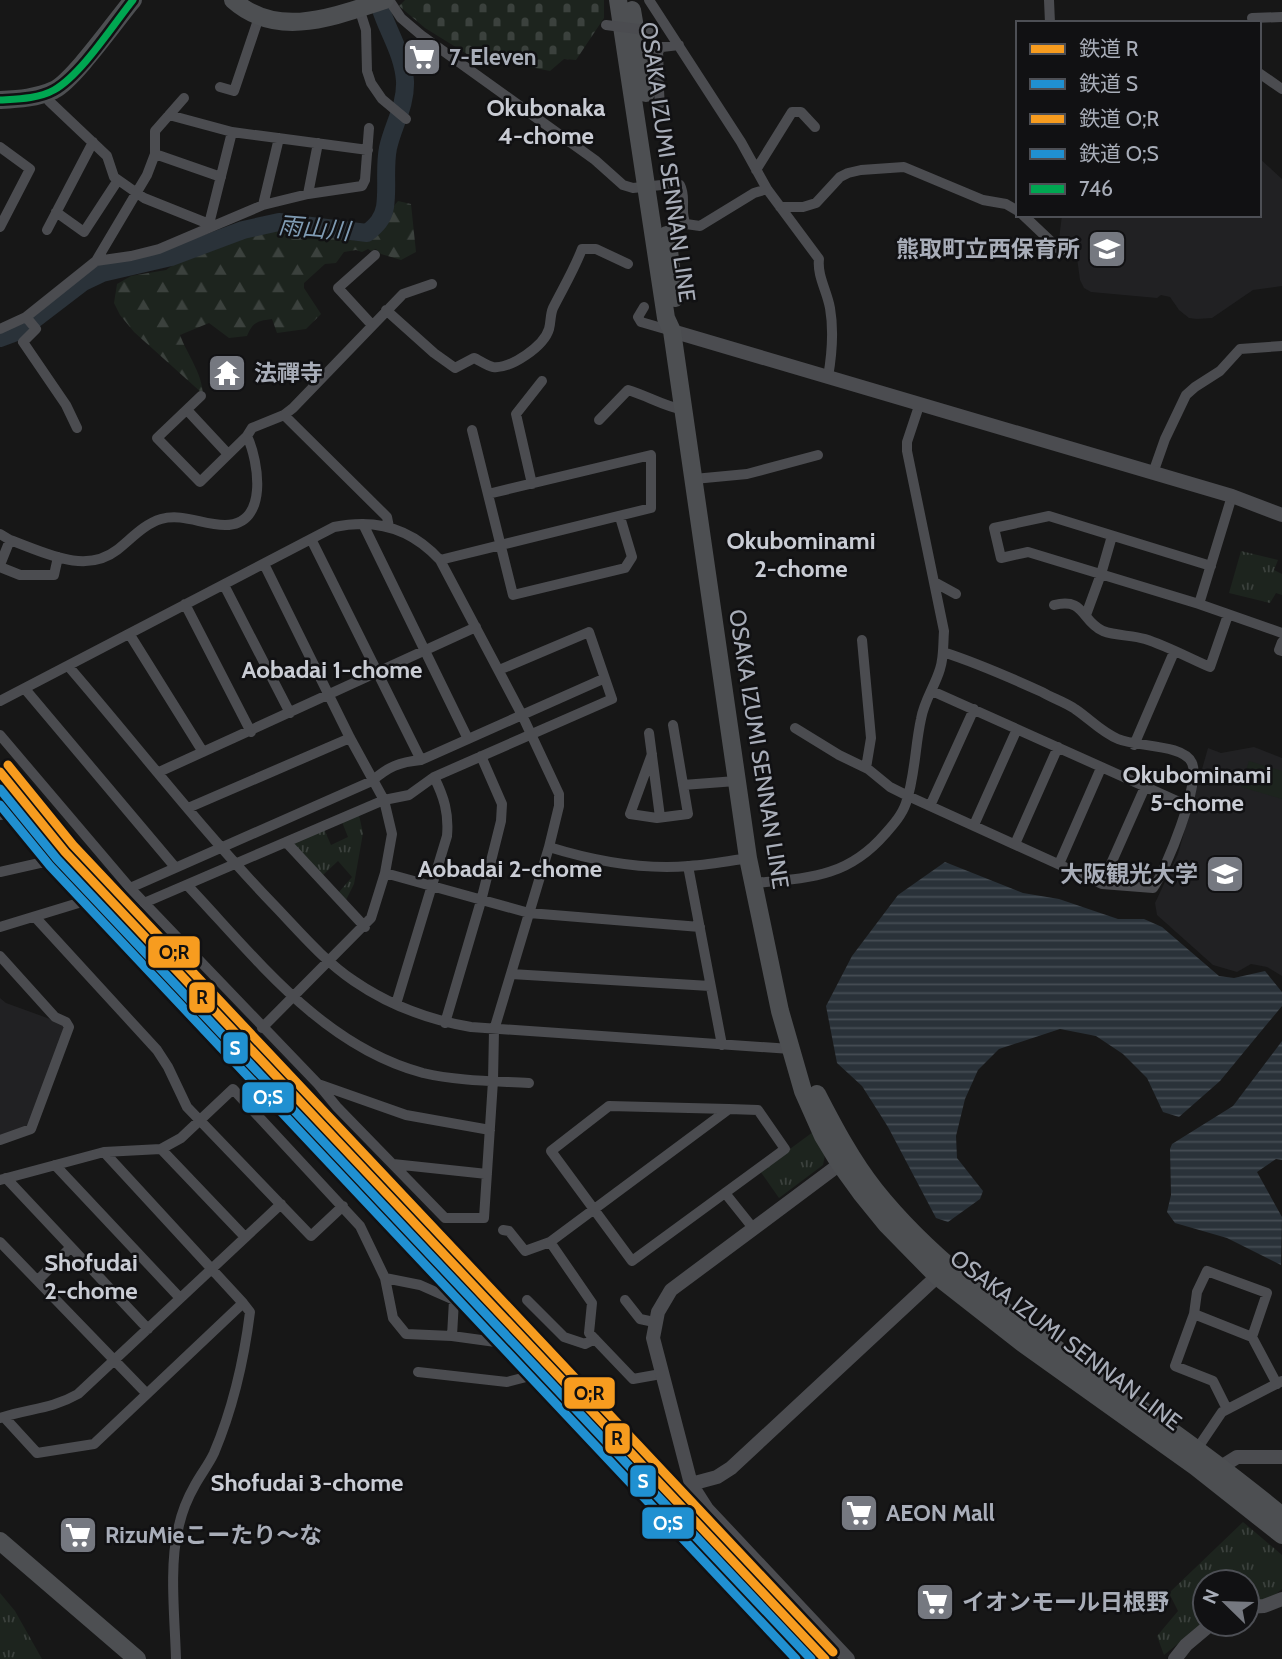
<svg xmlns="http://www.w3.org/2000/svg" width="1282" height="1659" font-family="Cabin,'Noto Sans JP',sans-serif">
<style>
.built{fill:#212123}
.forest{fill:url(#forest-firs)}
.cemetery{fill:url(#cemetery-stones)}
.park{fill:url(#park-tufts)}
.pitch{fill:#1d241e}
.water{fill:url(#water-rules)}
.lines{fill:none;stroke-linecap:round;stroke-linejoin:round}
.river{stroke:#2a3239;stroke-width:18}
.minor{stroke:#4b4c50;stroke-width:10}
.tertiary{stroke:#4b4c50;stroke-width:14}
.primary{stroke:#4d4f52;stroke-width:18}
.minor-bridge{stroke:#4b4c50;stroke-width:10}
.bus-1-casing{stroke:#111113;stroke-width:12}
.bus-1{stroke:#00a651;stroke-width:7}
.rail-1-casing{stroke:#111113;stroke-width:14}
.rail-2-casing{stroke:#111113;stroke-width:14}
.rail-3-casing{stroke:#111113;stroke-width:14}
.rail-4-casing{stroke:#111113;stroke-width:14}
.rail-1{stroke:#f79c1f;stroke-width:9}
.rail-2{stroke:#2090d1;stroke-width:9}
.rail-3{stroke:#f79c1f;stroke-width:9}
.rail-4{stroke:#2090d1;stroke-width:9}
.labels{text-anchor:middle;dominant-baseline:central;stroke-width:5;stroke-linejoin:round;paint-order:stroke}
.poi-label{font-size:23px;font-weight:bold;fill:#a8adb8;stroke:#111113;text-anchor:start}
.street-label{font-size:23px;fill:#a8adb8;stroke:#111113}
.neighbourhood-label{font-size:24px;font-weight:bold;fill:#c9ccd4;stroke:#111113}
.water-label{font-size:24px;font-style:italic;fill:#7f9bb3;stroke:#111113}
.line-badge{stroke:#111113;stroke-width:2.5}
.badge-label{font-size:19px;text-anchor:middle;font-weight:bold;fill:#fff}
.pale-badge-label{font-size:19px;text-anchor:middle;font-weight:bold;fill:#111}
</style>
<defs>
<pattern id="forest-firs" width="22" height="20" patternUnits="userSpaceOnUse" patternTransform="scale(1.75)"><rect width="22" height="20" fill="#1d241e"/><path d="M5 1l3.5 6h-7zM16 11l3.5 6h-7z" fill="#3b413d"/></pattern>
<pattern id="cemetery-stones" width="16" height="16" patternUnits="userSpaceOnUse" patternTransform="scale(1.75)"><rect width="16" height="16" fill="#1d241e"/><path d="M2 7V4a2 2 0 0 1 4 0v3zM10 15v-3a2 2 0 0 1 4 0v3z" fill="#3b413d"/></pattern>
<pattern id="park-tufts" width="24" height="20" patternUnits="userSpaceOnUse" patternTransform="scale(1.75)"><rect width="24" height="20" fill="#1d241e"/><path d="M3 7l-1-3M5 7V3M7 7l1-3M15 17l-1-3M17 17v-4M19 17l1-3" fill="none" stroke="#3b413d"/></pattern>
<pattern id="water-rules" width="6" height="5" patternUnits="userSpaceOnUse" patternTransform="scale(1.75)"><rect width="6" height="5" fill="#2a3239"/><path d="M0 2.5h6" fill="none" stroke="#464d54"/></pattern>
</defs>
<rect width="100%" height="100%" fill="#171717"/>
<path class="built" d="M1259,158L1282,179V286L1253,290L1212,318L1197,319L1189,318L1179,310L1170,297L1161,295L1157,298L1091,292L1084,288L1080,280L1077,258L1059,239L1062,215H1259Z
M1254,747L1282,758V976L1267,967L1251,964L1237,972L1213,965L1157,915L1155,903L1178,854L1208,748L1221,753Z
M0,998L6,1003L50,1019L65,1026L28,1126L0,1137Z"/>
<path class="forest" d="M398,201L411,204L416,252L401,260L381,254L376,249L371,251L368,249L362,252L356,250L344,252L336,263L325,264L304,283V288L321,314L306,329L277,333L272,319C257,321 253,322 247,336L229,338L209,323L180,335C187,354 202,373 203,394L134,332L120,315L114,303L117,284L131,276L166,270L173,265L172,261L248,235L277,229L359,241C391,236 381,220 398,201Z"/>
<path class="cemetery" d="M405,0H604V18L576,60L564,59L550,71L530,67L518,56L483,64L425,28L399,6Z"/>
<path class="park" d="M1241,551L1278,560L1274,570L1282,574V595L1276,593L1270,603L1229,593Z
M359,815L363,833L354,884L346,900L339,892L352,877L338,861L323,875L295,846V843L324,829L331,845L348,837L342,822Z
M813,1132L825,1155L823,1165L779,1198L760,1171Z
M1243,1522L1282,1555V1589L1269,1600L1247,1602V1582H1205V1622L1164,1655L1157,1636L1178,1611L1169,1593Z
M0,1593L15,1611L42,1659H0Z"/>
<path class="pitch" d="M1249,761L1282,771V799L1241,787Z"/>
<path class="water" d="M945,862L1023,893L1059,899L1118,919H1144L1162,927L1219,976L1234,978L1265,971L1282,992V1006L1220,1081L1179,1117L1163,1112L1147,1078L1123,1054L1096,1036L1060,1029L999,1049L978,1070L965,1099L956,1136L957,1158L983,1191L980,1199L948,1222L936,1218L888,1127L862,1086L837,1063L826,1006L852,956L898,895Z
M1282,1041V1160L1276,1159L1257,1172L1282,1217L1281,1265L1227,1238L1175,1223L1167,1212L1171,1195L1170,1149L1172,1144L1233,1106Z"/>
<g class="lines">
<path class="river" d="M0,338L19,331L83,282L102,273L171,257L243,230L279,222L367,233C376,226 383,219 385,207C388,188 384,168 388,148C393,125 406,106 405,81C403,51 385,28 378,0"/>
<path class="minor" d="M389,0L401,18L421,35L595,160L623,185L633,188L671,184L680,185C687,198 679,212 686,224L700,226L754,193L767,189
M649,0L741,142L767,189L819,259C817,276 827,291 830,308C834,331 832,354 828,377
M1049,0L1050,23
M359,8L366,30L367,71L371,83L382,99L406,119
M1252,18L1282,17
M1259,73L1282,89
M220,87L234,91L259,17
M44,93L49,101L107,156L114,177L144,198L209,224
M660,104C658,86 659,69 658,51L662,47L679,45
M169,115L232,132L368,150
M0,147L30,169L0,227
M155,154L221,177
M756,170L792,112H801L815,127
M308,194L318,143
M263,205L279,138
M780,207H803L816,203L840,177L848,173L861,170L904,167L983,200L1006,204L1018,211
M56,212L84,232L118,180
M1023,215L1061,251
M210,227L209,224L232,132
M47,230L93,142
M96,261L147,175L155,154V131L184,98
M644,307L638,317L641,322L672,331
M386,310L434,353L455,368L474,358C479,360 487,366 493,367C511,369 544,346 549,329C551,322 550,315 553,308C563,288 574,270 582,249H596L628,264
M26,317L36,329L23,342L66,405L77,428
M372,325L338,288L375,255
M0,329L26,317L96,261L131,256L159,249L263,205L308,194L362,186L365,180L369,128
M201,396L157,438L200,482L247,436L252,428L284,415L293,408L403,294L432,284
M187,410L228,454
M284,415L387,517L389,527
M599,420L628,390C648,396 663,406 684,410
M472,430L513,595L625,568L632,557L620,517
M1153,473L1165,439L1186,395L1195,387L1220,371L1240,349L1282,346
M694,479L747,474L818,455
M532,484L516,414L542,381
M363,524L468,739
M0,534L10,540C44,552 85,575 117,550C131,539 144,524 161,519C183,513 203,525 225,525C269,525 259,462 247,436
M311,539L421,760
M440,560L651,508V455L488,494
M0,565L10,540
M1211,566L1049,516L994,528L1001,558L1028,552L1199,604L1282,633
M0,567L20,575H54L58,557
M934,582L956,594
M224,585L290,713
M185,604L251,732
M1199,604L1232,496
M1054,605C1085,597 1081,621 1103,631C1116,636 1132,635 1145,639C1167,646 1189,658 1210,667L1228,615
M1086,615L1101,574L1112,536
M130,635L203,752
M862,640L871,738L866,768
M1282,642L1279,650L1282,651
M69,667C137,746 201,829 273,904C299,931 323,960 354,981C389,1005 429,1020 471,1027L791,1049
M25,689L175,867
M932,691L1186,805
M0,701L334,527C376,518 411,528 440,560L522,715L559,794V806L549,847L494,1030L493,1081L484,1218H445L337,1107L318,1084
M795,728L839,755L868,769L890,787L908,796L1102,884L1153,888C1166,870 1201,783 1192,763C1184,744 1136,747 1118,739C1101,732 1090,719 1075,709C1065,702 1052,698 1042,692C1009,677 977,663 943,652
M649,733L660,817
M0,735L130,888L318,1084L406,1115L490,1130
M1134,745L1174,652
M652,754L630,814L657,818L688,814L673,725
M159,772L476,627
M683,785L736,781
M930,806L974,709
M188,808L350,738
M0,815L8,814
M974,825L1017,729
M286,842L365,927
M1015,844L1058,747
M549,847C594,861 641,870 689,866C709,865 729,861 748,858
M1059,864L1101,768
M688,866L722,1045
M0,872L44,862L85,901L0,927
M385,873L529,913L700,927
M754,883C808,878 847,878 885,834C893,825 902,815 906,803C915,777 915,746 921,719C924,701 935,686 940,669C944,657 943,644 944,631L907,451V442L920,403
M1102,884L1145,787
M188,886C256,958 322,1046 423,1073C457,1081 494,1081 529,1083
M130,888L372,781C388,767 399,762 421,760L603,679
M144,903L384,800L409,795L434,777L612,699L589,632L499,670
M35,917L157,1050L168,1067L187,1107L311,1236L343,1206
M0,956L55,1017L66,1022L69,1027L31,1129L0,1140
M511,974L710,986
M396,1004L447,836C449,813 444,797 434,777
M445,1023L481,901L501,821L502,804L481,756
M262,1028L371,918L385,873L392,834L384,800L350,738L264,564
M161,1149L245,1237
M393,1164L487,1174
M55,1165L180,1298
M6,1178L148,1329
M0,1180L104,1152L161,1149L181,1138L233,1089L360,1226L385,1278L393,1318L406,1334L452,1336L503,1343L553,1395
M725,1193L753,1228
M503,1230L509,1231L525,1251L550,1242
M0,1242L147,1394
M385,1278L420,1285L454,1300L452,1336
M38,1280L71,1247
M527,1300L564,1337L585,1344L595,1339
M625,1300L640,1319L654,1322
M1194,1314L1197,1292L1207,1271L1267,1293L1252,1337L1277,1384
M418,1372L507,1382L534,1375
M661,1374L633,1379L589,1333L592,1303L550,1242L729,1109L609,1106L551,1151L632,1261L785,1149L758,1110L729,1109
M1227,1409L1213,1381L1175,1366L1194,1314L1252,1337
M4,1417L37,1453L94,1444L243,1303L104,1152
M0,1418C29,1408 50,1410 78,1394L281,1204
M1197,1449L1222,1412L1282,1381
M176,1659C175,1621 169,1566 178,1530C181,1514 187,1499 195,1485C201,1474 209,1464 214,1453C233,1408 244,1360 250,1312L243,1303"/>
<path class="tertiary" d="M672,331L1232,496L1282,515
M840,1164L671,1290L658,1312L653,1338L691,1484L707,1509L848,1659
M1221,1467L1237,1457H1282
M691,1484L717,1477L731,1468L944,1270
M1247,1607L1264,1606L1282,1599
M1175,1659L1186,1645L1211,1624"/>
<path class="primary" d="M233,0C278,40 335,16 385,0
M618,0L666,318L672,331L748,858L780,1011L803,1091L823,1136L840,1164L861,1193L887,1225L938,1277L1025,1345L1196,1467L1282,1535
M632,10L646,93
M0,100C18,99 37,98 54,90C74,80 116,20 133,0
M667,235L675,298
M817,1094C834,1127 852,1161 875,1190C930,1259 1001,1309 1072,1360C1143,1411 1215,1460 1282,1516
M0,1541L137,1659"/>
<path class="minor-bridge" d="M606,25L654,31"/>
<g class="bus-1-casing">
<path id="bus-1" d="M0,100C17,99 38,99 54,90C81,75 113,25 133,0"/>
</g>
<use href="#bus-1" class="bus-1"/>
<g class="rail-1-casing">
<path id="rail-1" d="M0,772L65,852L825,1659"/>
</g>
<g class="rail-2-casing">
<path id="rail-2" d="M0,789L57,859L811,1659"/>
</g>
<g class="rail-3-casing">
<path id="rail-3" d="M8,765L73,845L833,1652"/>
</g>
<g class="rail-4-casing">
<path id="rail-4" d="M0,805L50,866L796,1659"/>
</g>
<use href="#rail-1" class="rail-1"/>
<use href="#rail-2" class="rail-2"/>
<use href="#rail-3" class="rail-3"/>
<use href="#rail-4" class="rail-4"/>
</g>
<defs>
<g id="supermarket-square" transform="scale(2.0125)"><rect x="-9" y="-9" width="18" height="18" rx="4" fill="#757880" stroke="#111113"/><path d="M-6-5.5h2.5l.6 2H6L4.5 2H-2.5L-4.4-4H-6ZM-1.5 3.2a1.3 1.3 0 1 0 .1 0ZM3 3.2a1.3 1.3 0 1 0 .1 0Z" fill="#fff"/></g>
<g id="school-square" transform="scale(2.0125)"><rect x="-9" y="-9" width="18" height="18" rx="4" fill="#757880" stroke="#111113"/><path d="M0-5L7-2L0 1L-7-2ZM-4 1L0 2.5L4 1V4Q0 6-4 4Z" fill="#fff"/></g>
<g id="temple-square" transform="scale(2.0125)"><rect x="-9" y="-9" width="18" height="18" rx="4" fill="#757880" stroke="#111113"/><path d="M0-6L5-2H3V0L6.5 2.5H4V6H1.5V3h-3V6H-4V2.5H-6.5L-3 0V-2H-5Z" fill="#fff"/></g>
<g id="university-square" transform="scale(2.0125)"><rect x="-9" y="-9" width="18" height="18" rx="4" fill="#757880" stroke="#111113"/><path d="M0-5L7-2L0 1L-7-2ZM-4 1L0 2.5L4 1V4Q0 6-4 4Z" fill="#fff"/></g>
</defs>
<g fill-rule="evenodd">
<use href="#supermarket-square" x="422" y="57"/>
<use href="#school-square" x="1107" y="249"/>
<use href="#temple-square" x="227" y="373"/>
<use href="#university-square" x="1225" y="874"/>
<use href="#supermarket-square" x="859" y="1513"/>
<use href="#supermarket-square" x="78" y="1535"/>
<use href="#supermarket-square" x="935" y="1602"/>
</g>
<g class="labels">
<g class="poi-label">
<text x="449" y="57">7-Eleven</text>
<text x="1080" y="249" text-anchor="end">熊取町立西保育所</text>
<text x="254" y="373">法禪寺</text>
<text x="1198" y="874" text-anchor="end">大阪観光大学</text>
<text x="886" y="1513">AEON Mall</text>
<text x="105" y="1535">RizuMieこーたり～な</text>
<text x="962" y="1602">イオンモール日根野</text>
</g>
<g class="street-label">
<text transform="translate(668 162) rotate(82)">OSAKA IZUMI SENNAN LINE</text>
<text transform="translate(759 749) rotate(81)">OSAKA IZUMI SENNAN LINE</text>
<text transform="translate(1066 1340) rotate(37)">OSAKA IZUMI SENNAN LINE</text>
</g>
<g class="neighbourhood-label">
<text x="546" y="107">Okubonaka<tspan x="546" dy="28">4-chome</tspan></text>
<text x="801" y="540">Okubominami<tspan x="801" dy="28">2-chome</tspan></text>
<text x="332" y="669">Aobadai 1-chome</text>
<text x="1197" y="774">Okubominami<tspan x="1197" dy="28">5-chome</tspan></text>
<text x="510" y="868">Aobadai 2-chome</text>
<text x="91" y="1262">Shofudai<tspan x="91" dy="28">2-chome</tspan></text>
<text x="307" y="1482">Shofudai 3-chome</text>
</g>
<g class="water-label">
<text transform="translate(314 228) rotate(5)">雨山川</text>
</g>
</g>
<g class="line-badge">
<rect x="147" y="935" width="54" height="34" rx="7" fill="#f79c1f"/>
<rect x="188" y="981" width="28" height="33" rx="7" fill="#f79c1f"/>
<rect x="222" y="1031" width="27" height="34" rx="7" fill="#2090d1"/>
<rect x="241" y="1081" width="54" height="33" rx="7" fill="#2090d1"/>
<rect x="563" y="1376" width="53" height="34" rx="7" fill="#f79c1f"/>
<rect x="604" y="1422" width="27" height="33" rx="7" fill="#f79c1f"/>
<rect x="629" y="1464" width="28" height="34" rx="7" fill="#2090d1"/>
<rect x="641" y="1506" width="54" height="34" rx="7" fill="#2090d1"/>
</g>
<g class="badge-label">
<text x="235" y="1055">S</text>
<text x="268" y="1104">O;S</text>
<text x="643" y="1488">S</text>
<text x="668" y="1530">O;S</text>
</g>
<g class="pale-badge-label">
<text x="174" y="959">O;R</text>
<text x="202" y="1004">R</text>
<text x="589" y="1400">O;R</text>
<text x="617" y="1445">R</text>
</g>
<rect x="1016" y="21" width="245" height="196" fill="#111113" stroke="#4d4f55" stroke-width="2"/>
<rect x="1030" y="44" width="35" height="10" fill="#f79c1f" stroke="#4d4f55" stroke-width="2"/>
<text x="1079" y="56" font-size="21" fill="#a8adb8">鉄道 R</text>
<rect x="1030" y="79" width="35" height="10" fill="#2090d1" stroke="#4d4f55" stroke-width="2"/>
<text x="1079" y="91" font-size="21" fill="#a8adb8">鉄道 S</text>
<rect x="1030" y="114" width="35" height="10" fill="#f79c1f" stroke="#4d4f55" stroke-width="2"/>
<text x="1079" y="126" font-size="21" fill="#a8adb8">鉄道 O;R</text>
<rect x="1030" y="149" width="35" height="10" fill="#2090d1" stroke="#4d4f55" stroke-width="2"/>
<text x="1079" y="161" font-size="21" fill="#a8adb8">鉄道 O;S</text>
<rect x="1030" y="184" width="35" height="10" fill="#00a651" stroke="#4d4f55" stroke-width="2"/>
<text x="1079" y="196" font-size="21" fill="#a8adb8">746</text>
<g transform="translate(1226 1603) rotate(293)"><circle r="33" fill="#111113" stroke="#4d4f55" stroke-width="2"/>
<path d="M0-5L12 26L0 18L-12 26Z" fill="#757880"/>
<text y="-10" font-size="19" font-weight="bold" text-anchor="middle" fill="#a8adb8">N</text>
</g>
</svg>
